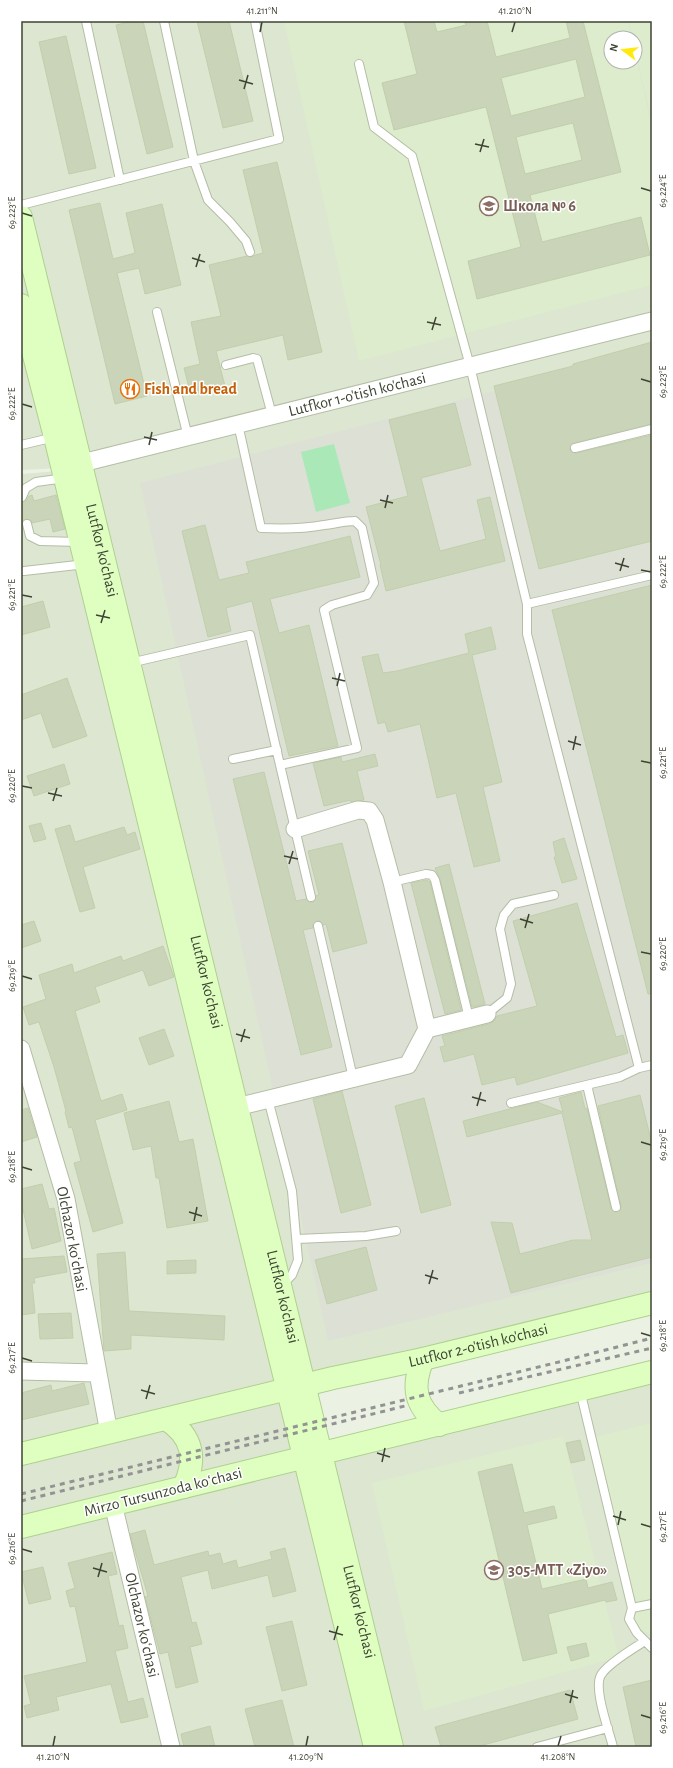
<svg xmlns="http://www.w3.org/2000/svg" width="673" height="1768" font-family="'Alegreya Sans',sans-serif">
<style>
.residential{fill:#dde6d1;fill-rule:evenodd}
.industrial{fill:#dde1d5}
.education{fill:#ddeccc}
.green{fill:#aae8b7}
.building{fill:#cad4b8;stroke:#c1cfab;fill-rule:evenodd}
.lines{fill:none;stroke-linecap:round;stroke-linejoin:round}
.lane-casing{stroke:#b4bea5;stroke-width:10}
.street-casing{stroke:#b4bea5;stroke-width:19}
.secondary-casing{stroke:#afd08f;stroke-width:24}
.lane{stroke:#fff;stroke-width:8}
.street{stroke:#fff;stroke-width:17}
.secondary{stroke:#deffc0;stroke-width:22}
.rail{stroke:#939393;stroke-width:3;stroke-dasharray:5 5;stroke-linecap:butt}
.ticks{fill:none;stroke:#3e4433;stroke-width:1.5}
.labels{text-anchor:middle;dominant-baseline:central;stroke-width:3;stroke-linejoin:round;paint-order:stroke}
.education-label{font-size:16px;font-weight:bold;fill:#785e54;stroke:#fff;text-anchor:start}
.food-label{font-size:16px;font-weight:bold;fill:#c56008;stroke:#fff;text-anchor:start}
.street-label{font-size:16px;fill:#3e4433;stroke:#fff}
.neatline{fill:none;stroke:#3e4433;stroke-width:1.5}
.ticks-label{font-size:10px;text-anchor:middle;fill:#3e4433}
</style>
<rect width="100%" height="100%" fill="#ebf2e3"/>
<path class="residential" d="M21,21H652V1303L304,1387L63,468L21,470ZM611,38H635V62H611Z
M59,471L373,1747H21V474Z
M652,1372V1747H392L320,1453Z"/>
<path class="industrial" d="M652,350V1263L328,1341L140,483Z"/>
<path class="education" d="M284,21H628L631,38H611V62H635V53L652,127V285L359,361Z
M629,21H652V122L635,48V38H633Z
M652,1423V1636L636,1626L595,1437Z
M563,1436L619,1657L424,1711L372,1483Z"/>
<path class="green" d="M334,444L350,503L316,512L301,452Z"/>
<path class="building" d="M134,21H143L173,147L147,154L116,25Z
M197,21H229L253,121L223,128Z
M404,21H434L437,32L466,25L464,21H487L496,57L570,38L566,21H583L621,172L530,195L542,242L641,217L650,255L477,299L468,261L521,247L486,107L394,130L382,83L417,74ZM576,59L585,97L511,116L501,78ZM573,123L582,160L525,174L516,137Z
M66,36L96,168L69,174L39,42Z
M277,162L322,352L288,360L283,335L216,351L225,386L191,395L184,368L200,364L191,322L221,316L209,265L247,256L252,257L255,255L263,253L243,170Z
M100,203L113,259L135,253L126,213L162,204L181,285L145,294L139,268L117,273L147,396L115,404L69,210Z
M652,342V424L574,443L571,444L570,449L571,452L576,453L652,435V541L539,569L494,386L573,366V364Z
M455,403L471,465L421,478L440,551L486,539L477,500L490,497L505,561L386,591L380,565H381L366,507L408,496L389,420Z
M32,495L34,501L56,495L65,529L53,532L50,519L32,523L31,520L26,519L23,520L21,526V502H25L29,496Z
M205,525L219,580L249,573L246,562L350,536L360,577L270,599L279,633L309,625L338,746L289,756L252,601L226,608L231,631L208,637L182,531Z
M652,585V994H648L552,610Z
M43,601L50,627L21,635V607Z
M491,627L496,649L472,655L502,782L483,787L500,861L474,867L456,793L437,798L420,724L388,732L385,722L378,724L362,657L378,654L383,673L397,671L469,653L465,634Z
M67,678L87,736L53,748L41,713L21,720V695Z
M375,754L378,766L357,771L364,800L351,802V800L324,806L313,763L341,757L342,762Z
M64,764L70,784L34,796L27,776Z
M264,772L296,901L306,899L309,902H313L316,896L319,895L308,851L342,843L367,943L333,952L326,924L323,925L320,921H316L313,924V928L303,930L332,1047L301,1055L233,779Z
M41,823L46,839L34,842L29,826Z
M70,825L75,842L124,827L127,835L135,832L140,849L83,867L95,908L80,912L55,829Z
M564,838L577,879L562,883L554,857H556L553,842Z
M449,864L485,1004L472,1007L440,879L435,868Z
M426,880L430,882L461,1010L445,1014L411,883Z
M577,903L616,1037L623,1035L628,1053L517,1085L515,1077L482,1085L474,1054L444,1062L440,1047L445,1046L442,1036L489,1024L494,1021L497,1016L537,1006L513,921Z
M34,921L41,941L21,948V925Z
M163,946L174,977L149,986L143,970L95,987L100,1002L75,1011L101,1101L122,1094L127,1110L95,1120L123,1223L93,1232L74,1163L81,1161L72,1127L69,1128L65,1112L66,1111L54,1067L39,1022L29,1025L23,1007L46,999L39,975L72,964L74,973L121,956L123,961Z
M164,1029L174,1056L149,1065L139,1038Z
M342,1091L371,1205L341,1213L313,1099Z
M581,1092L585,1109L587,1108L611,1208L615,1212L620,1211L621,1206L598,1106L640,1095L652,1144V1257L511,1293L491,1222L512,1223L520,1254L573,1240H592L562,1113L467,1137L463,1121L537,1102L563,1112L559,1098Z
M424,1098L451,1205L421,1213L395,1106Z
M169,1101L179,1142L193,1139L208,1221L167,1228L159,1178H156L151,1146L133,1150L124,1113Z
M28,1108L37,1137L21,1142V1110Z
M42,1184L49,1209L54,1208L61,1241L32,1249L21,1201V1189Z
M366,1247L377,1290L327,1304L315,1260Z
M125,1252L129,1311L225,1316L224,1340L131,1335V1349L104,1351L97,1254Z
M64,1256L67,1272L34,1278L35,1283H32L35,1313L21,1315V1259Z
M196,1260V1273L167,1274V1261Z
M71,1313L73,1338L40,1339L38,1314Z
M84,1383L89,1404L21,1420V1393L51,1385L52,1391Z
M580,1440L585,1460L571,1463L566,1443Z
M512,1464L524,1513L554,1506L557,1518L527,1525L542,1589L586,1579L588,1588L612,1582L617,1600L606,1602L605,1600L548,1614L557,1653L523,1661L478,1472Z
M145,1530L154,1565L208,1551L209,1556L220,1553L223,1564L236,1560L238,1568L272,1559L270,1552L285,1548L296,1591L273,1597L268,1575L212,1589L208,1570L181,1577L192,1623L196,1622L202,1644L190,1647L198,1682L176,1688L168,1652L160,1654L145,1597L148,1596L130,1534Z
M112,1552L117,1574L108,1576L119,1626L123,1625L128,1648L115,1651L128,1702L143,1698L148,1717L121,1723L111,1684L56,1697L59,1710L27,1718L24,1706L31,1704L24,1676L87,1662L75,1606L70,1607L66,1591L75,1588L68,1563Z
M43,1567L51,1599L29,1604L21,1572Z
M292,1621L307,1685L282,1691L266,1627Z
M586,1643L589,1656L571,1661L567,1647Z
M652,1680V1747H636L623,1687Z
M570,1690L578,1719L476,1747H441L435,1727Z
M282,1700L294,1747H255L245,1709Z
M210,1726L215,1747H184L181,1734Z"/>
<g class="lines">
<g class="lane-casing">
<path id="lane" d="M86,21L120,180
M164,21L194,161L208,200L230,222L246,241L250,252
M359,64L374,127L412,156L470,366L527,604V634L639,1068L652,1065
M21,205L279,139L255,21
M157,312L188,437
M226,365L253,358L257,359L272,415
M21,445L55,437
M575,448L652,429
M22,497L26,488L36,482L65,478
M27,524L30,536L40,541L80,542
M24,571L86,564
M527,604L652,575
M130,663L250,635L280,765L357,748L324,610L332,605L367,595L374,583L362,528L355,521C344,521 334,524 324,525C303,529 282,529 261,528L238,424
M233,759L277,750
M280,765L311,897
M392,882L426,874L432,875L435,880L469,1018
M318,926L353,1078
M487,1014L507,998L511,984L500,929L504,915L513,904L554,895
M587,1085L616,1207
M268,1099L292,1191L298,1260L292,1275L282,1285
M511,1103L620,1077L639,1068
M297,1239L366,1236L396,1231
M580,1390L632,1608L629,1619L637,1633L652,1648
M632,1608L652,1604
M537,1747L608,1728
M613,1747C609,1731 593,1688 601,1675C607,1664 634,1648 645,1641"/>
</g>
<g class="street-casing">
<g id="street">
<path id="s1" d="M70,466L652,321"/>
<path d="M295,829L358,810L369,811L375,820L392,882L427,1029"/>
<path d="M21,1049L66,1199L109,1433"/>
<path d="M224,1110L408,1065L427,1029L487,1014"/>
<path d="M21,1371L96,1373"/>
<path d="M113,1504L171,1747"/>
</g>
</g>
<g class="secondary-casing">
<g id="secondary">
<path id="s2" d="M21,217L392,1747"/>
<path d="M21,305L55,437L375,1747"/>
<path d="M423,1359C411,1387 415,1406 439,1425"/>
<path d="M166,1419C193,1436 197,1459 184,1487"/>
<path id="s3" d="M21,1454L333,1378L423,1359L652,1303"/>
<path d="M21,1527L652,1372"/>
</g>
</g>
<use href="#lane" class="lane"/>
<use href="#street" class="street"/>
<use href="#secondary" class="secondary"/>
<path class="rail" d="M459,1393L652,1348
M21,1494L571,1359L652,1338
M21,1501L409,1405"/>
</g>
<path class="ticks" d="M260,32L262,22M512,32L515,22M239,80L253,84M244,89L248,75M475,144L489,147M480,152L484,139M641,188L651,191M22,213L32,216M192,258L205,262M196,267L200,254M427,322L441,325M432,330L436,317M641,379L651,382M22,404L32,407M144,437L157,440M149,445L152,432M380,500L393,503M385,508L388,495M615,563L629,567M641,570L651,572M620,571L624,558M22,595L32,597M96,615L110,618M101,623L105,610M332,678L345,681M337,686L340,673M568,741L581,745M573,750L576,736M641,761L651,763M22,786L32,788M48,793L62,796M53,801L57,788M284,856L298,859M289,864L293,851M520,919L533,923M525,928L529,914M641,952L651,954M22,976L32,979M236,1034L250,1038M241,1042L245,1029M472,1097L486,1101M477,1106L481,1092M641,1142L651,1145M22,1167L32,1170M189,1212L202,1216M194,1221L197,1207M425,1275L438,1279M429,1284L433,1270M641,1333L651,1336M22,1358L32,1361M141,1390L155,1394M146,1399L150,1385M377,1453L390,1457M382,1462L385,1448M613,1516L626,1520M641,1524L651,1527M618,1525L621,1511M22,1549L32,1552M93,1568L107,1572M98,1577L102,1563M329,1631L343,1635M334,1640L338,1626M565,1694L578,1698M570,1703L573,1690M641,1715L651,1718M53,1746L55,1736M306,1746L308,1736M558,1746L561,1736"/>
<defs>
<g id="school-ring" transform="scale(1)"><circle r="9.5" fill="#fff" stroke="#8d6e63" stroke-width="1.5"/><path d="M0-5L7-2L0 1L-7-2ZM-4 1L0 2.5L4 1V4Q0 6-4 4Z" fill="#8d6e63"/></g>
<g id="restaurant-ring" transform="scale(1)"><circle r="9.5" fill="#fff" stroke="#e8710a" stroke-width="1.5"/><path d="M-5-6h1v4h1v-4h1v4h1v-4h1v5L-1.5 .5V6h-2V.5L-5-1ZM5-6V6H3V1.5H1.5Q1.5-4 5-6Z" fill="#e8710a"/></g>
</defs>
<g fill-rule="evenodd">
<use href="#school-ring" x="489" y="206"/>
<use href="#restaurant-ring" x="130" y="389"/>
<use href="#school-ring" x="494" y="1570"/>
</g>
<g class="labels">
<g class="education-label">
<text x="503" y="206">Школа № 6</text>
<text x="508" y="1570">305-MTT «Ziyo»</text>
</g>
<g class="food-label">
<text x="144" y="389">Fish and bread</text>
</g>
<g class="street-label">
<text stroke="none"><textPath href="#s1" startOffset="296">Lutfkor 1-o'tish ko'chasi</textPath></text>
<text stroke="none"><textPath href="#s2" startOffset="343">Lutfkor ko'chasi</textPath></text>
<text stroke="none"><textPath href="#s2" startOffset="787">Lutfkor ko'chasi</textPath></text>
<text transform="translate(72 1239) rotate(79)">Olchazor koʻchasi</text>
<text stroke="none"><textPath href="#s2" startOffset="1111">Lutfkor ko'chasi</textPath></text>
<text stroke="none"><textPath href="#s3" startOffset="470">Lutfkor 2-o'tish ko'chasi</textPath></text>
<text transform="translate(163 1492) rotate(-14)">Mirzo Tursunzoda koʻchasi</text>
<text stroke="none"><textPath href="#s2" startOffset="1435">Lutfkor ko'chasi</textPath></text>
<text transform="translate(142 1625) rotate(77)">Olchazor koʻchasi</text>
</g>
</g>
<rect width="673" height="1768" fill="none" stroke="#ffffff" stroke-width="44"/>
<g transform="translate(623 50) rotate(285)"><circle r="19" fill="#ffffff" stroke="#b2b4ad"/>
<path d="M0-3L7 15L0 10L-7 15Z" fill="#ffea0d"/>
<text y="-6" font-size="11" font-weight="bold" text-anchor="middle" fill="#3e4433">N</text>
</g>
<rect x="22" y="22" width="629" height="1724" class="neatline"/>
<g class="ticks-label">
<text x="262" y="14">41.211°N</text>
<text x="515" y="14">41.210°N</text>
<text transform="translate(662 191) rotate(-90)" y="4">69.224°E</text>
<text transform="translate(11 213) rotate(-90)" y="4">69.223°E</text>
<text transform="translate(662 382) rotate(-90)" y="4">69.223°E</text>
<text transform="translate(11 404) rotate(-90)" y="4">69.222°E</text>
<text transform="translate(662 572) rotate(-90)" y="4">69.222°E</text>
<text transform="translate(11 595) rotate(-90)" y="4">69.221°E</text>
<text transform="translate(662 763) rotate(-90)" y="4">69.221°E</text>
<text transform="translate(11 786) rotate(-90)" y="4">69.220°E</text>
<text transform="translate(662 954) rotate(-90)" y="4">69.220°E</text>
<text transform="translate(11 976) rotate(-90)" y="4">69.219°E</text>
<text transform="translate(662 1145) rotate(-90)" y="4">69.219°E</text>
<text transform="translate(11 1167) rotate(-90)" y="4">69.218°E</text>
<text transform="translate(662 1336) rotate(-90)" y="4">69.218°E</text>
<text transform="translate(11 1358) rotate(-90)" y="4">69.217°E</text>
<text transform="translate(662 1527) rotate(-90)" y="4">69.217°E</text>
<text transform="translate(11 1549) rotate(-90)" y="4">69.216°E</text>
<text transform="translate(662 1718) rotate(-90)" y="4">69.216°E</text>
<text x="53" y="1760">41.210°N</text>
<text x="306" y="1760">41.209°N</text>
<text x="558" y="1760">41.208°N</text>
</g>
</svg>
